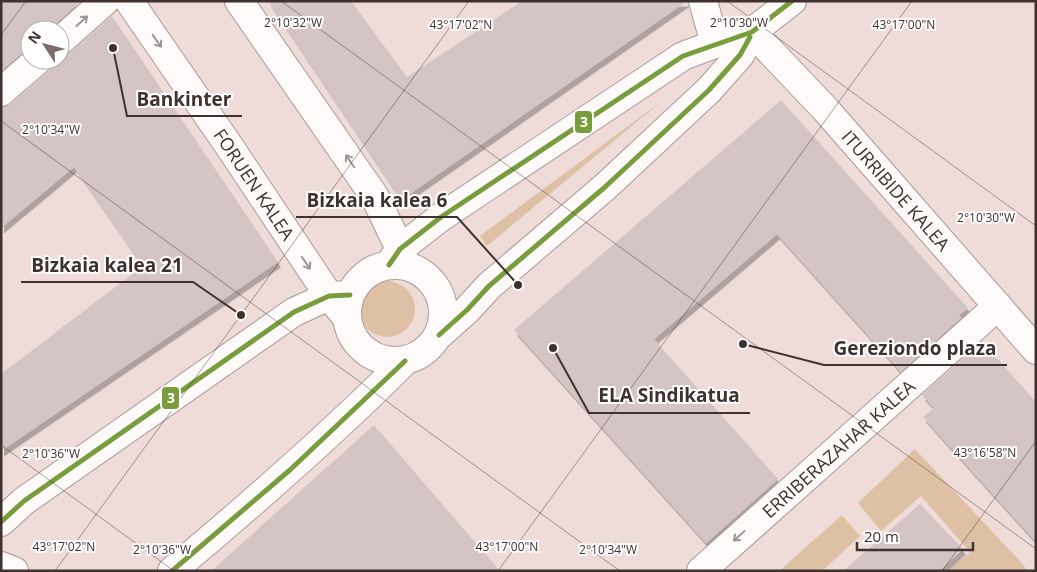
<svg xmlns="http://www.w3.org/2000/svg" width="1037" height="572" font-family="'Open Sans',sans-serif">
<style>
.green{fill:#dec1a5}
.building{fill:#d4c5c4;filter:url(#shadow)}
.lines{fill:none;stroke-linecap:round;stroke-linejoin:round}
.minor-casing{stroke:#a89997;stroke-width:30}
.minor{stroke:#fdfaf9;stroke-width:28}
.bus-1-casing{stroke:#fff;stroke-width:9}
.bus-1{stroke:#799d3d;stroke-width:5}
.oneway{stroke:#9e9694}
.ticks{fill:none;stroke:#3f312f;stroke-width:1;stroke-opacity:0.45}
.labels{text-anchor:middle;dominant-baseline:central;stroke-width:4;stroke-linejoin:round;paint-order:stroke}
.street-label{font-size:18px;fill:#3f312f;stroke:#fff}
.ticks-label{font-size:12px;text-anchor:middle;fill:#3f312f;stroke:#fff;stroke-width:4;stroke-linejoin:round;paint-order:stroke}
.leader{fill:none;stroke:#3f312f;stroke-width:2}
.callout-dot{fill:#3f312f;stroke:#fff;stroke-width:2}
.callout-label{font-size:19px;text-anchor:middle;font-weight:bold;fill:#3f312f;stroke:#fff;stroke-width:4;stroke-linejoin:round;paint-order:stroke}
.line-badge{stroke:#fff;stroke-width:2}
.badge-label{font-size:14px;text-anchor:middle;font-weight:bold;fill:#fff}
</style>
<defs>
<filter id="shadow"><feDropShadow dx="3" dy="5.5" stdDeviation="0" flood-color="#0004"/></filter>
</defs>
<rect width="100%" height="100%" fill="#efdcd9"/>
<path class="green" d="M662,101L487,246L480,236Z
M359 309a28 28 0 1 1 56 0a28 28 0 1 1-56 0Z
M915,449L1019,560L1028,571H948L970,552L921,496L881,531L858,503Z
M842,515L860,536L822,571H779Z"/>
<path class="building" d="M1,1H81L49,30H30V47L1,71Z
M268,1H351L407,77L522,1H687L401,200Z
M112,16L278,262L1,451V374L143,266L74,167L1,228V107L11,104L48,72L53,66V60H60V56L70,53Z
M781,100L968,308L959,315L961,318L901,372L777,234L654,339L778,479L706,543L514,330Z
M982,341L1036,402V542L923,417L934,408L922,395Z
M374,425L500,571H211Z
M920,504L963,549L939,571H843Z"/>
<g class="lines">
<g class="minor-casing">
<g id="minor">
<path id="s1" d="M129,1L227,143L329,296L347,318"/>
<path d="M239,1L375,197L400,249L406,265"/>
<path d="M703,1L715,44"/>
<path id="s2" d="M752,32L826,110L1036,350"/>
<path d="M60,41L105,1"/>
<path d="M1,92L38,60"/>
<circle cx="395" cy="313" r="48"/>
<path d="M389,265L400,249L441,217L683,56L715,44L752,32L792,1"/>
<path d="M439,335L467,310L489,286L605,187L709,90L740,55L752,32"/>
<path d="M1,522L24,501L294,312L329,296L350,295"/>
<path d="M1,566L14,571"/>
<path d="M172,571C252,504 331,435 405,361"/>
<path id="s3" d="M701,571L998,306"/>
</g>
</g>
<use href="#minor" class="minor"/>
<g class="bus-1-casing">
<path id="bus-1" d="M389,265L400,249L441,217L683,56L752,32L792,1
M439,335L467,310L489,286L605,187L709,90L740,55L750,37
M1,522L24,501L294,312L329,296L350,295
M172,571L291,469L405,361"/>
</g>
<use href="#bus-1" class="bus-1"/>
</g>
<defs><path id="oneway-shaft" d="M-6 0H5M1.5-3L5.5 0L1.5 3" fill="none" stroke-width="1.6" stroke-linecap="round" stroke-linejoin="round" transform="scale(1.25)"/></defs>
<g class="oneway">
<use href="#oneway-shaft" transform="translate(82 21) rotate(-42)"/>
<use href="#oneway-shaft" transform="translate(157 41) rotate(55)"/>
<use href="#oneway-shaft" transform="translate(350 161) rotate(-124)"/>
<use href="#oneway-shaft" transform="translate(306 263) rotate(56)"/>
<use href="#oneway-shaft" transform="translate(739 536) rotate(138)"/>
</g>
<path class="ticks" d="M281,1L1036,549M727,1L1036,226M1,35L26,1M1,121L620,571M1,445L174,571M55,571L469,1M498,571L912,1M942,571L1036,441"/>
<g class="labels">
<g class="street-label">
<text stroke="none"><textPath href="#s1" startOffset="222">FORUEN KALEA</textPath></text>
<text stroke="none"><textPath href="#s2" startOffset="214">ITURRIBIDE KALEA</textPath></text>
<text stroke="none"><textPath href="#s3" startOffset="184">ERRIBERAZAHAR KALEA</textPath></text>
</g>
</g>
<g class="ticks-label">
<text x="293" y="27">2°10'32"W</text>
<text x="739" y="27">2°10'30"W</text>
<text x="461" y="29">43°17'02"N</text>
<text x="904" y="29">43°17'00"N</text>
<text x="51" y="134">2°10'34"W</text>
<text x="986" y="222">2°10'30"W</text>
<text x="985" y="457">43°16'58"N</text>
<text x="51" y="458">2°10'36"W</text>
<text x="64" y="551">43°17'02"N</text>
<text x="507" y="551">43°17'00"N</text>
<text x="162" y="554">2°10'36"W</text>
<text x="608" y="554">2°10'34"W</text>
</g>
<path class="leader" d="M113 48L127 116H242M518 285L457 217H296M241 315L193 282H21M743 344L824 365H1007M553 348L589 413H750"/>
<g class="callout-dot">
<circle cx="113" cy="48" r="5"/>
<circle cx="518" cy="285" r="5"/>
<circle cx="241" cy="315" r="5"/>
<circle cx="743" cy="344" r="5"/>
<circle cx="553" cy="348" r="5"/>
</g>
<g class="callout-label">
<text x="184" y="106">Bankinter</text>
<text x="377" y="207">Bizkaia kalea 6</text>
<text x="107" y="272">Bizkaia kalea 21</text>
<text x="915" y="355">Gereziondo plaza</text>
<text x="669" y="402">ELA Sindikatua</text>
</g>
<g class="line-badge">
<rect x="574" y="110" width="19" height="24" rx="5" fill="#799d3d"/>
<rect x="161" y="386" width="19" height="24" rx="5" fill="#799d3d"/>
</g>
<g class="badge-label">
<text x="584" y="127">3</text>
<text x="171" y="403">3</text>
</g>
<rect width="1037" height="572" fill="none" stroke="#3f312f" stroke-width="5"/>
<g transform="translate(45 45) rotate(306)"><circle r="24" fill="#ffffff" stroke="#b2adac"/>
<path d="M0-4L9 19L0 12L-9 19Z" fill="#7d6d6a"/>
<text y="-8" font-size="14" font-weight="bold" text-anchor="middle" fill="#3f312f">N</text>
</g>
<path d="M857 542v8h116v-8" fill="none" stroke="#3f312f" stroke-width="2.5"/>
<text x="864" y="542" font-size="15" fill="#3f312f" stroke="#ffffff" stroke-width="4" paint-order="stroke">20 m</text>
</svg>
